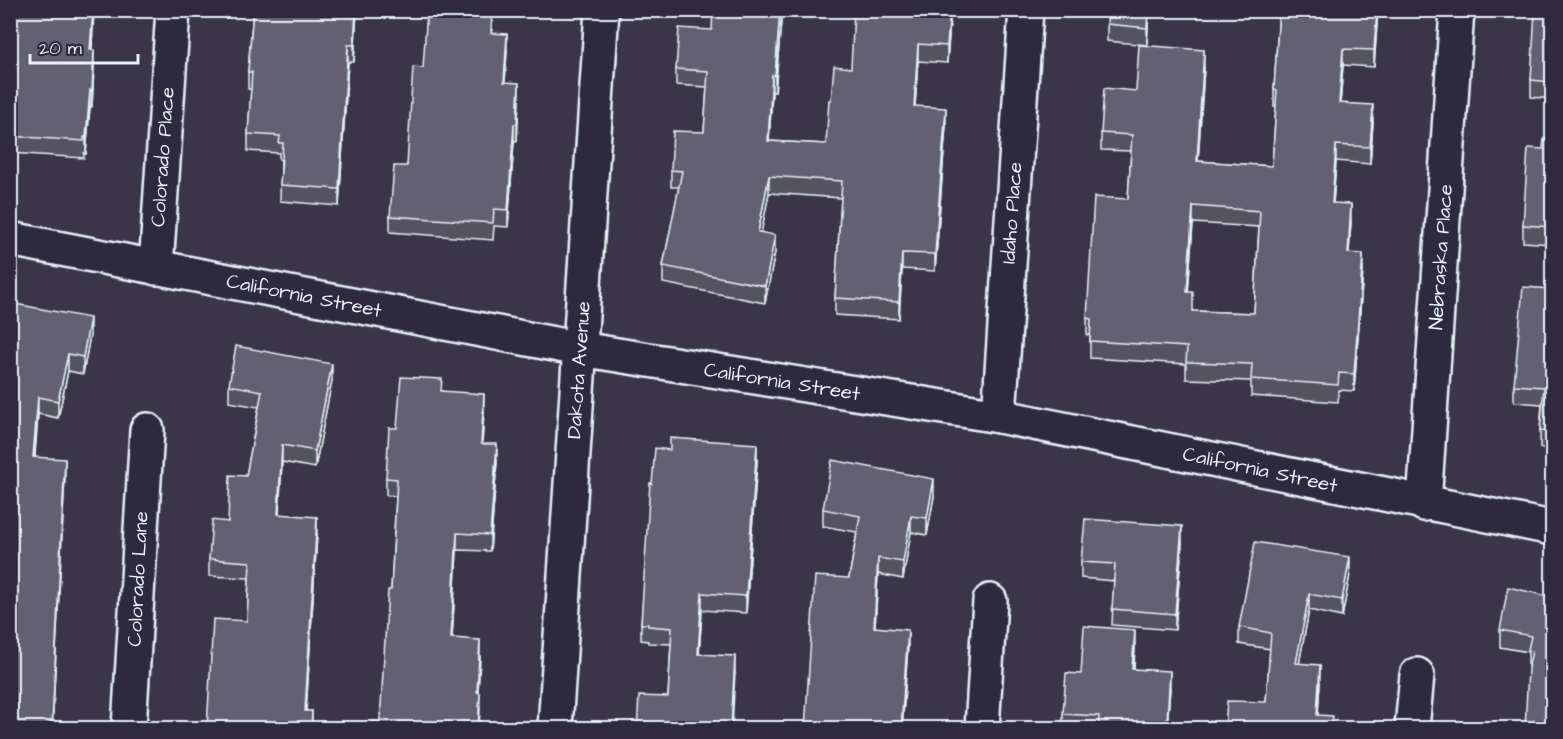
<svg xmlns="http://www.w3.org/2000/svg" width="1563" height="739" font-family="'Architects Daughter',sans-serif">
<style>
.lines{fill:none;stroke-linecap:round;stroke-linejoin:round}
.minor-casing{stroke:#e8f1f8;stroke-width:38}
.tertiary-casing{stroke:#e8f1f8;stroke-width:38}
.minor{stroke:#2f2a3d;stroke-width:33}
.tertiary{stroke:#2f2a3d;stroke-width:33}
.wall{fill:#555361;stroke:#e8f1f8;stroke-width:1.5;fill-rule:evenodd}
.shaded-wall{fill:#45444f;stroke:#e8f1f8;stroke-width:1.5}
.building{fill:#636171;stroke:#e8f1f8;stroke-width:1.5;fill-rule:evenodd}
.labels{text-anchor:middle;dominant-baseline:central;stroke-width:4.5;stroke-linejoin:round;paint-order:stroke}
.street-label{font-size:20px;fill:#e8f1f8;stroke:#2f2a3d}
</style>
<rect width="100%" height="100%" fill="#3a3648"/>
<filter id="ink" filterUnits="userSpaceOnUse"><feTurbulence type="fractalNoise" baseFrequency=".0167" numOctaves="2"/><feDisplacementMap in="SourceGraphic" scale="12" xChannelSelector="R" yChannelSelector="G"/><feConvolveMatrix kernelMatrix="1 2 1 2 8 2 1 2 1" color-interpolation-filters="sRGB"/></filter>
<g filter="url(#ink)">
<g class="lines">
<g class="minor-casing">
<path id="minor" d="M156,268L173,10
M999,416L1026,10
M1424,504L1457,10
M129,728L147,430
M555,728L602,10
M982,728L990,601
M1412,728L1417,675"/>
</g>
<g class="tertiary-casing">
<path id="tertiary" d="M10,239L580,349L999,416L1552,528"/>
</g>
<use href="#minor" class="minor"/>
<use href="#tertiary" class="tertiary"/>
</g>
<path class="wall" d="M10,10H94L92,50L94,67L92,107H90L86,154L84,153V158L10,153Z
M253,10H357L354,62H348L339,206L280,201L281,160L279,159V153L248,151V134L251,89H248V72Z
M782,10L775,92H772L769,141L826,144L831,100L851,68L950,21L947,63L918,61L915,106L946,125L935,271L902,269L899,319L835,315V298L841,198L769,193L761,232L775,252L765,303L663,283V266L679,187H671V170L704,132L707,87L676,85V69L712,30Z
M1149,10L1147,45L1107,41V24Z
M1279,10H1378L1374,67L1343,65L1340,103L1373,122L1370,164L1336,161L1333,203L1351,221L1349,253L1363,270L1354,391L1339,390L1338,402L1251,396V381L1186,379V364L1090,358V335H1087V318L1128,199L1131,151L1101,150V133L1136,91L1204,67L1198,161L1272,166L1276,106H1274V89ZM1193,223L1259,227L1254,313L1193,311L1188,292Z
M1552,10V99L1531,97V80Z
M492,33L507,51L505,82L519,99L517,141H514L508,227L494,226L493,240L390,232V216L407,166L423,68Z
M1552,138V244L1523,242V225L1543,149Z
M1552,289V448H1540V431L1542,404L1514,402V385Z
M10,303L90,335L83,374L68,371L58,418L38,414L35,457L65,476L52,729H10Z
M332,380L315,468L282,462L279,514L317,534L306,711H312V729H207L247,621L249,578L209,576V559L228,522L246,476L259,407L229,402V385Z
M442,391L484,411L482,444L497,461L490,551L457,550L452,639L480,657L478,692L480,709L479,729H371L380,722L391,590L396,496L386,495V478L397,428Z
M757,461L746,613L702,610L699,654L735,673L668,697L671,644L648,643V641L641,640V624L652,484Z
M934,496L927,535L911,532L903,579L878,574L875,627L908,646L902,729H805L849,578L857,532L823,526V509Z
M1182,543L1175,630L1112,625L1114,581L1081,578V562Z
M1350,574L1342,617L1309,610L1299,664L1320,682L1318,715L1333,729L1266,702L1270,649L1239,644V627Z
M1552,597L1529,667H1528V652L1500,647V630Z
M1135,647L1134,669L1170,688L1167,729H1063V714L1081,674Z"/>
<path class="shaded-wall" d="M93,10H94L90,67V50Z
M356,10H357L354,62V45Z
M492,10H493L491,50V33Z
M780,10H782L775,92V75Z
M950,10V21L947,63V46Z
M1148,10H1149L1147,45V28Z
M1377,10H1378L1374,67V50Z
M507,34V51L504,98V82Z
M918,44V61L914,122V106Z
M348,45V62L339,206V189Z
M1343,49V65L1339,120V103Z
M94,50V67L92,107V91Z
M1204,50V67L1197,177V161Z
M772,75V92L768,158V141Z
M519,83V99L517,141V124Z
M90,90V107L86,154V137Z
M1373,105V122L1370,164V147Z
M946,108V125L935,271V254Z
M514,124V141L508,227V210Z
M1336,145V161L1332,219V203Z
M769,176V193L758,249V232Z
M1351,204V221L1348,269V253Z
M1193,206V223L1187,309V292Z
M775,235V252L765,303V286Z
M902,253V269L899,319V302Z
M1363,254V270L1354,391V374Z
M90,318V335L83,374V357Z
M68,354V371L58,418V401Z
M332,364V380L315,468V451Z
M484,394V411L481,460V444Z
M38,397V414L33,473V457Z
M497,444V461L490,551V535Z
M757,444V461L746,613V596Z
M282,445V462L278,531V514Z
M65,459V476L52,729V724Z
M934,479V496L927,535V518Z
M911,516V532L903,579V562Z
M317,517V534L305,728V711Z
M1182,526V543L1175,630V614Z
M457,533V550L451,655V638Z
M1350,557V574L1342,617V600Z
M878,558V574L874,644V627Z
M702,593V610L698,670V654Z
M1309,594V610L1296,680V663Z
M908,630V646L902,729H901Z
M1135,630V647L1132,686V669Z
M480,640V657L477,709V692Z
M735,656V673L732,729H731Z
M1320,665V682L1317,729V715Z
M1170,671V688L1167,729V721Z
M480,693L479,729H478Z"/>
<path class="building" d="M10,10H93L90,50H94L92,91L90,90L86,137H84V141L10,136Z
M253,10H356L354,45H348L339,189L280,185L283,143H279L280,136L248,134L252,72H248Z
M427,10H492L491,33L507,34L504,82L519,83L517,124H514L508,210L494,209L493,223L390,216L394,166H407L413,67L423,68Z
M713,10H780L775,75H772L768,141L826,144L829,100H831L834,66L851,68L854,10H950L947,46L918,44L914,106L946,108L935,254L902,253L899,302L835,298L842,181L769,176L758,232L775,235L765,286L663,266L682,171L671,170L673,131L704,132L708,71L676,69L679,28L712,30Z
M1108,10H1148L1147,28L1107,24Z
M1279,10H1377L1374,50L1343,49L1339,103L1373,105L1370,147L1336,145L1332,203L1351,204L1348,253L1363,254L1354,374L1339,373L1338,385L1251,379L1252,364L1186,362L1187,347L1090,341L1091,319L1087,318L1094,197L1128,199L1132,135L1101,133L1104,88L1136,91L1139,45L1204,50L1197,161L1272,166L1277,90L1274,89ZM1193,206L1260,211L1254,313L1193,311V292H1187Z
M1535,10H1552V82L1531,80Z
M1544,138H1552V227L1523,225L1528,148L1543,149Z
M1523,287L1552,289V432L1540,431L1544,387L1514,385Z
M10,303L90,318L83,357L68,354L58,401L38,397L33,457L65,459L52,724L49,723L48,729H10Z
M236,346L332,364L315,451L282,445L278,514L317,517L305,711H312L311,729H207L213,619L247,621L250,562L209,559L212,520L228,522L230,475L246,476L262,391L229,385Z
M401,377L442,379L441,391L484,394L481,444H497L490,535L457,533L451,638L480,640L477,692L480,693L478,729H371L372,722H380L388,590H391L397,479L386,478L389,428H397Z
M670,438L757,444L746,596L702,593L698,654L735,656L731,729H637L639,696L668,697L672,628L648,626V624H641L650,483L652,484L655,448L670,450Z
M832,460L934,479L927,518L911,516L903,562L878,558L874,627L908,630L901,729H805L815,576L849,578L860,516L823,509Z
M1085,519L1182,526L1175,614L1112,609L1115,564L1081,562Z
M1255,542L1350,557L1342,600L1309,594L1296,663L1320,665L1317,715L1333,716L1332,729H1225L1227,701L1266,702L1271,633L1239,627Z
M1508,587L1552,597V729H1525L1528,669L1532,651L1528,650L1531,636L1500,630Z
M1084,626L1135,630L1132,669L1170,671L1167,721H1162V729H1098L1099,716L1063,714L1066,673L1081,674Z"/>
</g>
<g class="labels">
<g class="street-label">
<text transform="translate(163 157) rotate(-86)">Colorado Place</text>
<text transform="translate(1012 213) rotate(-86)">Idaho Place</text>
<text transform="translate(1441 257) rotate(-86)">Nebraska Place</text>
<text transform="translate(304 296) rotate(11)">California Street</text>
<text transform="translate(579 370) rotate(-86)">Dakota Avenue</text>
<text transform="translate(782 382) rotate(9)">California Street</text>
<text transform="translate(1260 470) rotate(12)">California Street</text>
<text transform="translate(138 579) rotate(-87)">Colorado Lane</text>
</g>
</g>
<rect width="1563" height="739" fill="none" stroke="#2f2a3d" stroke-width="36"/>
<rect x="18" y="18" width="1527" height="703" fill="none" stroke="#e8f1f8" stroke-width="2" filter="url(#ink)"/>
<path d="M30 54v9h108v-9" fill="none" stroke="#e8f1f8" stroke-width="3"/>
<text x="39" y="54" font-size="18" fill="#e8f1f8" stroke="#2f2a3d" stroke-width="4.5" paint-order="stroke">20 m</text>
</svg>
